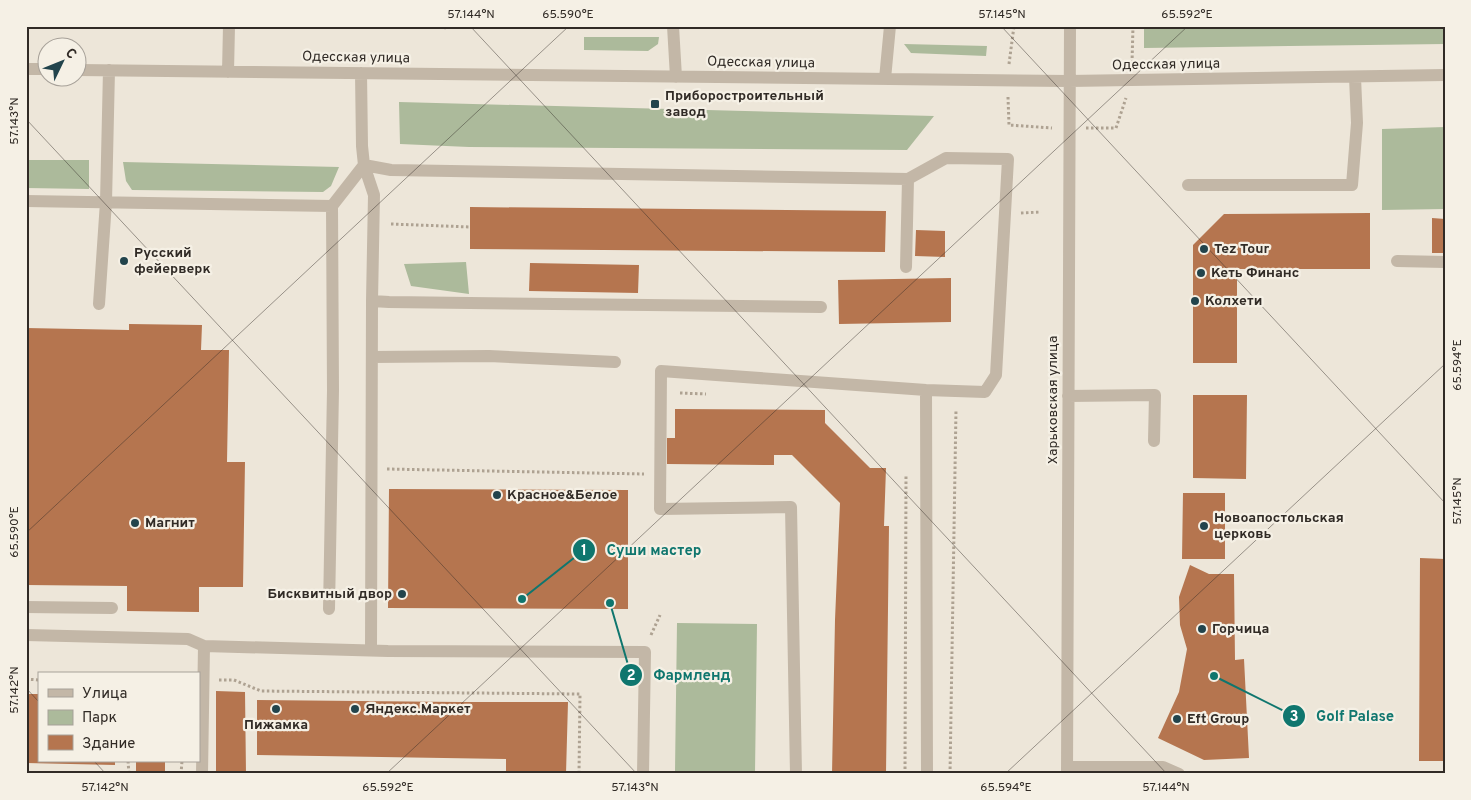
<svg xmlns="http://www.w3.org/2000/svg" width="1471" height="800" font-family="Overpass,sans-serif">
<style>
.green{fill:#acba9b}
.building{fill:#b5754f}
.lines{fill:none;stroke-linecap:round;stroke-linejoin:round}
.path{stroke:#aea292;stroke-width:3;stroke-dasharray:2.5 2.5;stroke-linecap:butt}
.minor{stroke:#c3b7a7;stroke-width:12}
.ticks{fill:none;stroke:#312b26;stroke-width:1;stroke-opacity:0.45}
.poi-dot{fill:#22444c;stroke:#f5f0e5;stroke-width:2}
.labels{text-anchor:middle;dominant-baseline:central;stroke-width:4.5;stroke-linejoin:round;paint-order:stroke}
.street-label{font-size:14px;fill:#312b26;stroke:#f5f0e5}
.poi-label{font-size:14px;font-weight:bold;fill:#312b26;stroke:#f5f0e5;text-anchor:start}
.leader{fill:none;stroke:#0f766e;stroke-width:2}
.callout-dot{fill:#0f766e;stroke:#f5f0e5;stroke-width:2}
.mark-label{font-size:15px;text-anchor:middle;font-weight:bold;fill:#fff}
.callout-label{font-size:15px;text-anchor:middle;font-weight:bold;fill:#0f766e;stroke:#f5f0e5;stroke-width:4.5;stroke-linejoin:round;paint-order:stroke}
.neatline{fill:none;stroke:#312b26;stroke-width:2}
.ticks-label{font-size:12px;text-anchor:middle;fill:#312b26}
</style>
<rect width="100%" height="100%" fill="#ede6d9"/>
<path class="green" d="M1144,26H1445V44L1144,48Z
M584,37H659L658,44L648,51L584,50Z
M904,44L987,46L986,56L911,53Z
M399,102L934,116L907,150L469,147L400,144Z
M1445,127V209L1382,210V129Z
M26,160H89V189L26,188Z
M123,162L339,167L331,186L323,192L132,190L126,181Z
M466,262L469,294L411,286L404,264Z
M677,623L757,624L755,773L675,772Z"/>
<path class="building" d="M470,207L886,211L885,252L470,249Z
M1370,213V269H1237V363H1193V245L1224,214Z
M1432,218L1445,219V253H1432Z
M916,230L945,231V257L915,256Z
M530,263L639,265L638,293L529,291Z
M951,278V322L839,324L838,280Z
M129,324L202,325L201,350H229L227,462H245L243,587H199V612L127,611V586L26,585V328L129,330Z
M1193,395H1247L1246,479L1193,478Z
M675,409L825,410V423L870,468H886L884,526H889L886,774H832L835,620L840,503L792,455H774V465L667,464V438H675Z
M389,489L628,490V609L388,608Z
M1183,493H1225V559H1182Z
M1420,558L1445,559V761H1419Z
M1190,565L1209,574H1234L1235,660L1244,659L1249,758L1204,760L1158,738L1179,692L1187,649L1180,625L1179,597Z
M216,691L245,692L246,774L216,773Z
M26,694H39V761H115V765L26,763Z
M257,700L459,702H568L566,774H506V759L257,755Z
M136,761H165V774H136Z"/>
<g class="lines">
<path class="path" d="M444,29L445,26
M1132,63L1133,26
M1009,64L1014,26
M1008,97L1009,125L1052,128
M1086,128H1116L1126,98
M1021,213L1041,212
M391,224L470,227
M680,393L706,394
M387,469L644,474
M651,635L660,615
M26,679L39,680
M219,680H234L261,691L580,694L579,774
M128,761L129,774
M181,774L182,761
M905,774L906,474
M950,774L956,409"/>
<path class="minor" d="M673,26L676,77
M26,69H48
M78,70L1069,81L1445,75
M228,72L229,26
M361,73L362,146L364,165L374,195L372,301L371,650
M885,79L890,26
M364,165L391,170L908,179L946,158L1008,159L996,375L985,392L926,390L661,371L660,509L791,507L796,774
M1188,185H1352L1357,123L1355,77
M26,201L332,206L364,165
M1397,261L1445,262
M906,267L908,179
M372,301L389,302L821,307
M99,304L106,202L109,70
M372,357L489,356L615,362
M926,390L927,774
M1068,396L1155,395L1154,441
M26,607L112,608
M329,609L333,390L332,206
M26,635L188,639L204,646L202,774
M204,646L388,651L645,652L643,774
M1067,767H1163L1179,774
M1067,774L1070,26"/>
</g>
<path class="ticks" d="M470,26L1167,774M1001,26L1445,503M26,119L637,774M26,533L569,26M26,688L39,702M94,761L106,774M386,774L1188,26M1005,774L1445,364"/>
<g class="poi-dot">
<rect x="650" y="99" width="10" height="10" rx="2.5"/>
<circle cx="1204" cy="249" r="5"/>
<circle cx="124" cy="261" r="5"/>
<circle cx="1201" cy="273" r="5"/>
<circle cx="1195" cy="301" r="5"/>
<circle cx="497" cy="495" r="5"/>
<circle cx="135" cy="523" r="5"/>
<circle cx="1204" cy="526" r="5"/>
<circle cx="402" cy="594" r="5"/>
<circle cx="1202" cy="629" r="5"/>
<circle cx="276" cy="709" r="5"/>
<circle cx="355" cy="709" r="5"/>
<circle cx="1177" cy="719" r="5"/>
</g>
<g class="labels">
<g class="street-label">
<text transform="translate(356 58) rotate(1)">Одесская улица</text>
<text transform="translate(761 63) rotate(1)">Одесская улица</text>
<text transform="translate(1166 65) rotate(-1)">Одесская улица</text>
<text transform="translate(1053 400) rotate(-90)">Харьковская улица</text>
</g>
<g class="poi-label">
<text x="665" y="96">Приборостроительный<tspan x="665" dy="16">завод</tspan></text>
<text x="1214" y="249">Tez Tour</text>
<text x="134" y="253">Русский<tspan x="134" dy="16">фейерверк</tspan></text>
<text x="1211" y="273">Кеть Финанс</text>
<text x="1205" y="301">Колхети</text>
<text x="507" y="495">Красное&amp;Белое</text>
<text x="1214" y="518">Новоапостольская<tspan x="1214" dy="16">церковь</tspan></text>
<text x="145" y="523">Магнит</text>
<text x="392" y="594" text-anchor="end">Бисквитный двор</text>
<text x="1212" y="629">Горчица</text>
<text x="365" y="709">Яндекс.Маркет</text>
<text x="1187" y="719">Eft Group</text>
<text x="276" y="725" text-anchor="middle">Пижамка</text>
</g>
</g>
<path class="leader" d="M522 599L584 550M610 603L631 675M1214 676L1294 716"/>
<g class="callout-dot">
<circle cx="522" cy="599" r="5"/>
<circle cx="610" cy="603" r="5"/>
<circle cx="1214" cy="676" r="5"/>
<circle cx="584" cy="550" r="12"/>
<circle cx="631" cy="675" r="12"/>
<circle cx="1294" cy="716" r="12"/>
</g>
<g class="mark-label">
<text x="584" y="555">1</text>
<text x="631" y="680">2</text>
<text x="1294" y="721">3</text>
</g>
<g class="callout-label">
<text x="654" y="555">Суши мастер</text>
<text x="692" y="680">Фармленд</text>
<text x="1355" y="721">Golf Palase</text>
</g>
<rect width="1471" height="800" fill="none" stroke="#f5f0e5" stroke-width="55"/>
<rect x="38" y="672" width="162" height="90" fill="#f5f0e5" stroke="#a7a199"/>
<rect x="48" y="689" width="25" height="8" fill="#c3b7a7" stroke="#a7a199"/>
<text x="82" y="698" font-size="15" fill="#312b26">Улица</text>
<rect x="48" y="710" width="25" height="15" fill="#acba9b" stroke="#a7a199"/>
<text x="82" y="722" font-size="15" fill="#312b26">Парк</text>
<rect x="48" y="735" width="25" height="15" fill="#b5754f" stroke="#a7a199"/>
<text x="82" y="748" font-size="15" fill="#312b26">Здание</text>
<g transform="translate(62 62) rotate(47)"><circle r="24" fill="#f5f0e5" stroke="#a7a199"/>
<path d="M0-4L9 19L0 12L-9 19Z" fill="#22444c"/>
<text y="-8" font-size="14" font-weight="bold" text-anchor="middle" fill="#312b26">С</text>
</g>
<rect x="28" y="28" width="1416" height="744" class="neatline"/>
<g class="ticks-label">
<text x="471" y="18">57.144°N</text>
<text x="568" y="18">65.590°E</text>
<text x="1002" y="18">57.145°N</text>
<text x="1187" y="18">65.592°E</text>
<text transform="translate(14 121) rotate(-90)" y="4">57.143°N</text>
<text transform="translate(1457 365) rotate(-90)" y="4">65.594°E</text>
<text transform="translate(1457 501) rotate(-90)" y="4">57.145°N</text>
<text transform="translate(14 532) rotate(-90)" y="4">65.590°E</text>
<text transform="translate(14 690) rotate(-90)" y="4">57.142°N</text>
<text x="105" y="791">57.142°N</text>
<text x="388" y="791">65.592°E</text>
<text x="635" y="791">57.143°N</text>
<text x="1006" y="791">65.594°E</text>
<text x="1166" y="791">57.144°N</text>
</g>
</svg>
